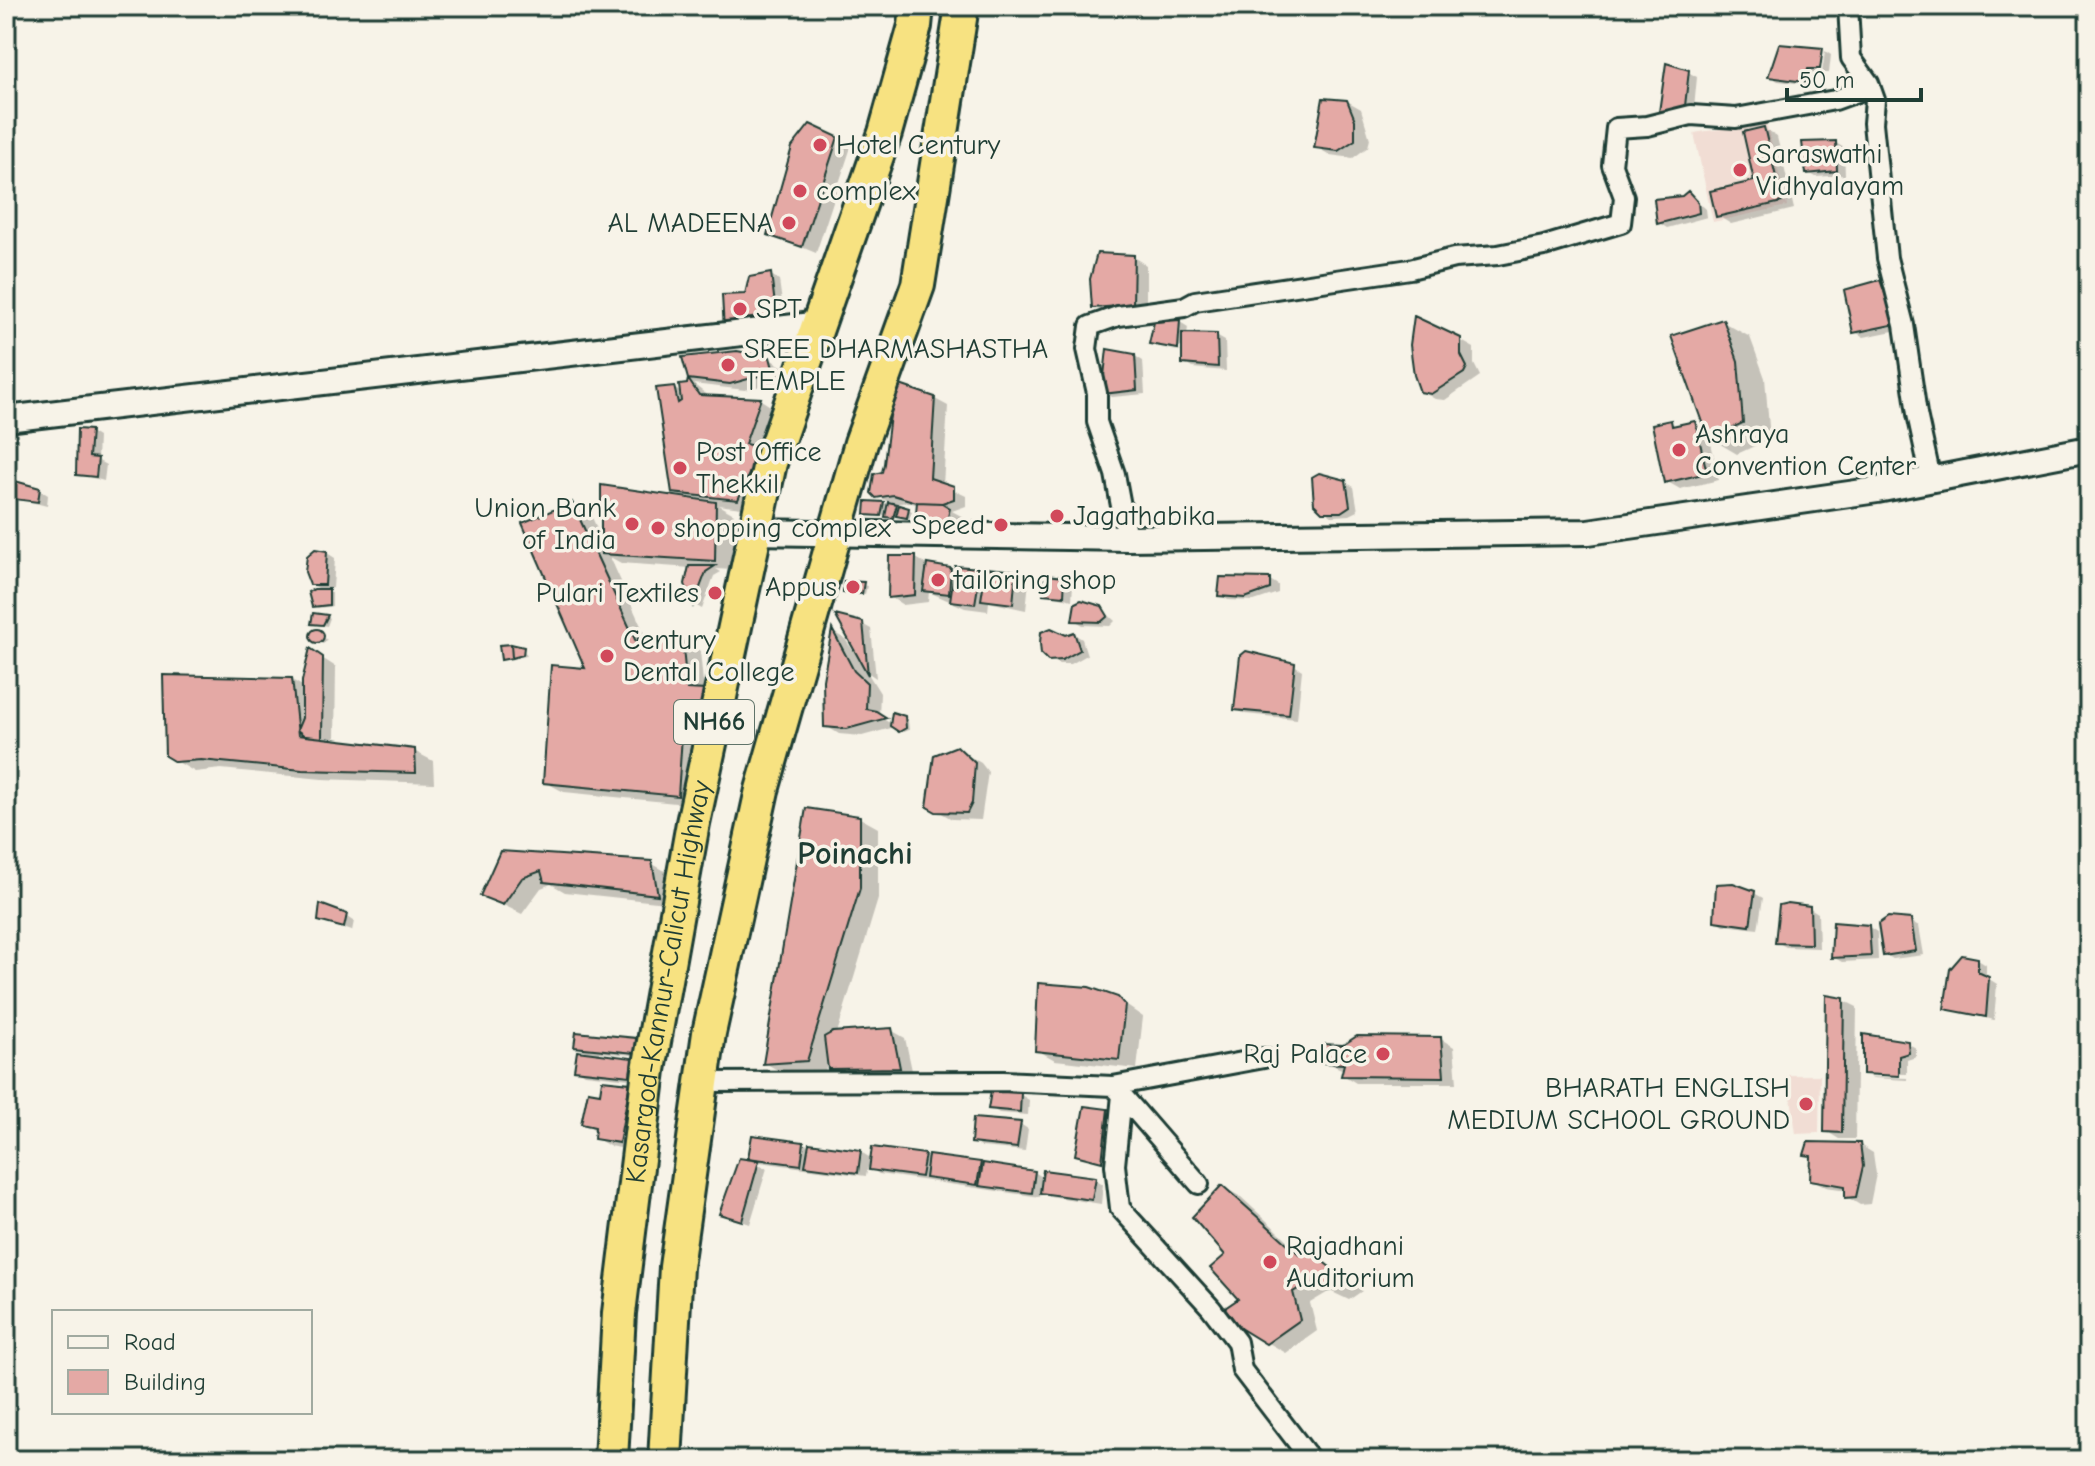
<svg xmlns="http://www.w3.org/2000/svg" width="2095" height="1466" font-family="'Comic Neue',sans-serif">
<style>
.built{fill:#f1ddd4}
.shadow{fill:#0003;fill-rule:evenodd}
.building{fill:#e4a9a5;stroke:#1f3d34;stroke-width:2}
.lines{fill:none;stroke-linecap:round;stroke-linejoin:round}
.street-casing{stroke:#1f3d34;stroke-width:24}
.secondary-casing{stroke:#1f3d34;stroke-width:30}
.highway-casing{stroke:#1f3d34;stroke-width:38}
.street{stroke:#f7f3e8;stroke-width:18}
.secondary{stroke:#f7f3e8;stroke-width:24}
.highway{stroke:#f7e281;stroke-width:32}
.poi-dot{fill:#d1495b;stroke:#f7f3e8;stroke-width:3}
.labels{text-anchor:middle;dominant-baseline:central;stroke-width:7;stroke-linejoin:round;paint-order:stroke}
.shield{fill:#f7f3e8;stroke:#60746a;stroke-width:2}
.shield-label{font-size:26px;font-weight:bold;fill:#1f3d34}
.poi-label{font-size:28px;fill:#1f3d34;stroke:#f7f3e8;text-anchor:start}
.street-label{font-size:28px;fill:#1f3d34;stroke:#f7f3e8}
.quarter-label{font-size:32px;font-weight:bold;fill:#1f3d34;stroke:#f7f3e8}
</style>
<rect width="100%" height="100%" fill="#f7f3e8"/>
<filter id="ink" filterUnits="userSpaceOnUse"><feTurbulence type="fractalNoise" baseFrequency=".0125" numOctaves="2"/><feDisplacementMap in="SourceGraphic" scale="16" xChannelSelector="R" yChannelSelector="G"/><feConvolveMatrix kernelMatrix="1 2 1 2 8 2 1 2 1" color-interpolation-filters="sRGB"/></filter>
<g filter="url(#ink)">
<path class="built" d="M1766,122L1787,206L1713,222L1694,133Z
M1788,1075H1820L1819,1133L1796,1134Z"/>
<path class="shadow" d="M829,6H864L862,16L837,13Z
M1781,47L1824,51H1821L1814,85L1778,81L1770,76Z
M1825,51L1831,55L1829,73H1822Z
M1688,72L1697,77L1693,119L1670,116Z
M1347,101L1361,109L1370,139L1368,147L1353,158L1330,155L1316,147Z
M1764,129L1777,137L1794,209L1731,224L1718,216L1757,182Z
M837,139L851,147L816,253L770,234Z
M1836,143L1844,148L1845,175L1816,177L1807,172Z
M1688,193L1706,209L1707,217L1667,228L1659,223Z
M1133,257L1146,265V311L1108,314L1094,307Z
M771,275L779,280L785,325L747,296Z
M1880,282L1888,287L1903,329L1864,337L1855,332Z
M1180,322L1188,327L1187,335L1216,336L1225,341L1226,371L1192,368L1184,363V352L1159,348L1188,352V348L1158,344V347L1151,343Z
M1723,322L1750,337L1765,378L1770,439L1737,454L1710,438L1719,480L1680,489L1666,481L1670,422L1678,427L1695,423L1707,431Z
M1460,340L1474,348V364L1480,376L1445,400L1435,399L1421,391Z
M1135,356L1143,361L1145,394L1112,397L1104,392Z
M770,359L783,367L787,379L745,390L693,384L710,397L761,400L778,411L757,510L718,505L734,514L732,570L716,569L721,572L714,576L702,609L695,605L687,584L691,568L621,563L610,557L646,637L682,640L700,651L704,692L696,805L564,792L545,782L589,670L572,504L591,515L603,542L687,500L673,492V388L682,393L690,379ZM702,697L699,730L695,729Z
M935,399L948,406L943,485L966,496V506L952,511L963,517L959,533L919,505L908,502L893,504L912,511L910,518L867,513L868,503L892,504L878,496L883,474Z
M90,432L98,437L97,460L106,465L104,481L78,474Z
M1345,482L1354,487L1358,511L1350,515L1332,516L1323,510Z
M40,490L48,495L47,506L15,498Z
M1072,521L1076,527L1056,526L1055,523Z
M327,553L335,558L333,588L325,589L332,593V606L318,608L314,606L325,592L311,584Z
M916,558L930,566L956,573L981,570L987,574L1016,573L1029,581L1026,610L989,602L988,611L965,608L929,592L928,602L903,605L890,597Z
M1064,579L1073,584L1072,600L1045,593Z
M1270,580L1278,585V593L1254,601L1228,600L1220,595Z
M846,583L867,586L865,594L845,591Z
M1101,608L1115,621L1110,626L1083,625L1074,620Z
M327,616L330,618L327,626L314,623Z
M862,624L871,629L876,678L867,672L880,693L879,717L892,724L905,717L908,720L909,730L904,732L895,727L862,736L839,734L826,726L833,632L845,639L854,652Z
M313,631L316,632L327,640L323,644L312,639Z
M1074,634L1082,639L1087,655L1071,664H1059L1049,659L1066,637Z
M523,649L527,656L503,659Z
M311,651L336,667L335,741L414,751L433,761L434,783L322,779L221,769L195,772L176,761L292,680L304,687Z
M1294,665L1302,670L1297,719L1245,714L1236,709Z
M957,749L981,763L988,772L981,820L952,819L929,806Z
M860,818L878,828V899L837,1033L891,1030L905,1038L913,1075L844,1076L830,1068L829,1058L825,1071L783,1073L765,1063Z
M502,853L651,863L670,874L675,904L565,892L551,884L541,888L522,914L482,895Z
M1754,893L1763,898L1758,929L1724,925L1716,920Z
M1810,908L1818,913L1819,948L1786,947L1777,942Z
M346,916L354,921L352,931L320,920Z
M1910,921L1919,926L1924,955L1893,959L1884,954Z
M1869,927L1877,932L1878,960L1842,962L1833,957Z
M1978,960L1986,965V977L1997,984L1994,1020L1946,1008Z
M1117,999L1143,1017L1137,1069L1055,1060L1037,1050Z
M1843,1000L1857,1007L1855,1139H1839L1826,1131Z
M1441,1039L1454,1047L1457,1083H1356L1343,1075L1344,1070L1325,1062Z
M635,1040L644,1044L643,1056L600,1052V1056L631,1060L640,1065L638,1080L585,1074L577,1069L592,1055L576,1046Z
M1907,1043L1916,1048V1057L1907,1060V1074L1871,1073V1077L1865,1073Z
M1871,1077L1907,1078V1080L1873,1078Z
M629,1085L643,1093L632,1150L609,1146L596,1138L597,1131L584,1123L602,1095Z
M1021,1095L1029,1100L1028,1115L999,1113L991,1108Z
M1107,1111L1116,1116L1110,1165L1077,1154Z
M1020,1124L1028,1129L1025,1151L981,1147L973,1142Z
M804,1144L861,1152L872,1159L924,1156L1034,1172L1044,1178L1095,1179L1103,1184L1101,1204L1050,1196L1041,1191L1040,1197L879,1174L868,1167L866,1176L759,1162L751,1157Z
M1860,1145L1873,1153L1876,1174L1870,1204L1860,1205L1847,1197V1190L1826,1187L1812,1179L1813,1158L1806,1154Z
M740,1160L767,1168L750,1224L721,1214Z
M1223,1187L1241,1197L1305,1256L1311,1255L1330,1266L1362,1291L1349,1300L1330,1291L1310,1303L1317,1331L1286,1353L1267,1342L1241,1299L1228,1255Z"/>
<path class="building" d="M827,6H855L854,13L826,9Z
M1779,44L1823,48L1820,69H1808L1805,82L1768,77Z
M1666,63L1689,70L1684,115L1659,112Z
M1323,98L1347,100L1355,120V140L1338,151L1314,148Z
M810,124L838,137L802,247L767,235L792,147Z
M1764,127L1782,202L1716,217L1710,191L1754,181L1743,132Z
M1836,141L1837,171L1806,174L1802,142Z
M1688,191L1698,202L1699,213L1657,224L1654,199L1682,196Z
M1097,253L1134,255L1133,305L1092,308L1090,279Z
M771,273L777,321L724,330L722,295L745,294L749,277Z
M1880,280L1896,324L1853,333L1844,290Z
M1414,316L1461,338V355L1467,367L1464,373L1431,394L1420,392L1414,375L1410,345Z
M1723,319L1738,361L1743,423L1708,439L1671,336Z
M1180,320L1178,349L1149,344L1154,322Z
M1182,333L1217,334L1218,367L1182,364Z
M1107,349L1135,354L1137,390L1102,394Z
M737,351L770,357L774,372L730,384L688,379L682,357Z
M688,379L699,395L761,398L745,444L755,446L757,455L738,500L672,493L656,388L674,386L678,403L681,401L679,385L687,384Z
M894,383L935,397L930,478L954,486V499L942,503L917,502L893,495L876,498L871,493L874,474L882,472L884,464Z
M1671,420L1672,426L1695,421L1707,473L1664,483L1652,424Z
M77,429L91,430L89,457L98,458L96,477L76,475Z
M1319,473L1346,480L1350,506L1341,512H1322L1314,504L1312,477Z
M15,481L40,488L38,502L13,499Z
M601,485L716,502L715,561L601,554Z
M866,501L884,502L881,516L865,515Z
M572,502L638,646V635L682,638L687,689L706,690L699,720H683L678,796L543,783L551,665L585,668L522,523Z
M888,502L897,504L893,518L885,517Z
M917,502L942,503L950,508L946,526L915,523Z
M899,505L909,508L907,518L896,516Z
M315,549L327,551L325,585H310L305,572L307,556Z
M889,556H916L915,595L888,598Z
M927,564L951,568L949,594L923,591Z
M689,566H715L706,572L693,606L685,584Z
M955,566L981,568L975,604L950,601Z
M986,568L1016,571L1013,604L981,600Z
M1045,575L1065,577L1064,596L1043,594Z
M1220,577L1270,578V589L1245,598L1218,596Z
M844,581L864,582L862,594L843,592Z
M314,589H329V605L312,607L308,592Z
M1081,600L1102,606L1108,616L1101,622L1072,621L1075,603Z
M313,613L328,615L323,625L311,624Z
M835,615L863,622L868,675Z
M1051,628L1066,635L1074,632L1080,650L1062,660L1048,661L1041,654L1040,643L1041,632Z
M310 636a7 7 0 1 1 14 0a7 7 0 1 1-14 0Z
M832,629L854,671L867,683L866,709L876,711L887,718L847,729L824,727L823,680Z
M511,644L512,658L501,660L499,645Z
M511,644L524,647L523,655L512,658Z
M310,648L323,657L322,738L305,736L297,730L302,718V681Z
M1246,651L1295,663L1289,715L1234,710L1240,656Z
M163,675L292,678L298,735L415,749L416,773L302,770L201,760L175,762L165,756Z
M892,712L905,716L906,728L899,732L890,726Z
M957,746L975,763L972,803L967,813L936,812L927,807L934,755Z
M806,808L860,816V888L807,1061L763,1064Z
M500,851L652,861L658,895L544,882L541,871L522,878L503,905L480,896Z
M1733,883L1755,891L1750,926L1714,921L1716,884Z
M1788,903L1810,906L1811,944L1775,943L1779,905Z
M320,904L347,914L344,928L318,921Z
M1888,917L1911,919L1916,951L1883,956L1878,924Z
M1833,922L1869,925L1871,956L1831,958Z
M1962,955L1978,958V972L1989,977L1986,1017L1944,1009L1950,969Z
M1038,983L1089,987L1118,997L1125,1005L1119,1060L1035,1051Z
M1826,995L1844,998L1842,1133L1824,1132Z
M892,1028L900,1068L828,1069L824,1037L833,1032Z
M576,1032L636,1038L635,1053L574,1047Z
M1863,1034L1908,1041L1909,1053L1899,1056V1076L1863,1074Z
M1357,1036L1441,1037L1444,1077L1341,1076L1344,1064L1323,1063V1044L1343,1045Z
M577,1051L632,1058L630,1076L574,1070Z
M602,1080L630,1083L619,1143L594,1139L595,1127L581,1124L588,1091L600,1093Z
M991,1091L1021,1093L1020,1112L988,1109Z
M1084,1106L1108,1109L1102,1162L1075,1155Z
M973,1118L1021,1122L1017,1148L971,1143Z
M752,1135L804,1142L801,1165L748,1158Z
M1808,1142L1860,1143L1863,1166L1856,1197L1845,1198V1186L1810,1180L1811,1156L1804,1155Z
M809,1143L861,1150L858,1173L805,1166Z
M872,1147L925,1154L921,1177L869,1170Z
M928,1155L981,1162L977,1185L925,1178Z
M739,1158L759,1161L742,1221L719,1214Z
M983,1163L1035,1171L1032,1193L979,1186Z
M1043,1170L1096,1177L1092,1200L1040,1193Z
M1222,1185L1300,1255L1311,1252L1345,1279L1329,1291L1310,1282L1293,1292L1300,1320L1266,1344L1240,1328L1225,1308L1238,1299L1210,1268L1225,1255L1192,1217Z"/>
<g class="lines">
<g class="street-casing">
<path id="street" d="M1848,6L1851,58L1869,83L1875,100L1873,123L1887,258L1904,325L1917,414L1931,479
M1127,538L1115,474L1097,422V393L1087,349L1090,326L1118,316L1184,307L1195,301L1410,269L1454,258L1498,255L1544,246L1621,223L1624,197L1612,165L1616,128L1647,126L1691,115L1736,118L1835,100L1857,92L1869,83
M702,1082L1003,1081L1113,1086L1122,1095L1115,1165L1120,1208L1211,1308L1237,1342L1242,1370L1311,1460
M1113,1086L1264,1058
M1122,1095L1199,1184"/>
</g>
<g class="secondary-casing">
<path id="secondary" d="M6,419L820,324
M754,532L1127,538L1588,532L1877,490L2089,449"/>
</g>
<g class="highway-casing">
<g id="highway">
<path id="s1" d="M611,1460L619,1313L649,1070L693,823L770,463L885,133L915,26L917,6"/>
<path d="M665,1460L676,1267L709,1033L762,790L861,443L918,285L962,6"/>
</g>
</g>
<use href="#street" class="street"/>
<use href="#secondary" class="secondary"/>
<use href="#highway" class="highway"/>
</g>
</g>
<g class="poi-dot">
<circle cx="820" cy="145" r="8"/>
<circle cx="1740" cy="170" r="8"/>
<circle cx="800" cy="191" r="8"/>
<circle cx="789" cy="223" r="8"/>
<circle cx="740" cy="309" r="8"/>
<circle cx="728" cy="365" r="8"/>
<circle cx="1679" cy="450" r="8"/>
<circle cx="680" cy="468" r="8"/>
<circle cx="1057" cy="516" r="8"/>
<circle cx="632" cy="524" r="8"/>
<circle cx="1001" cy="525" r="8"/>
<circle cx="658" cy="528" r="8"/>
<circle cx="938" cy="580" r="8"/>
<circle cx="853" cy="587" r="8"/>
<circle cx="715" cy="593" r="8"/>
<circle cx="607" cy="656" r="8"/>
<circle cx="1383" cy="1054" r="8"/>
<circle cx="1806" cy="1104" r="8"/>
<circle cx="1270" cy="1262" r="8"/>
</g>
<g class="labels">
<rect class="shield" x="674" y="700" width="80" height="44" rx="6"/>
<g class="shield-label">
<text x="714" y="722">NH66</text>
</g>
<g class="poi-label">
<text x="836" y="145">Hotel Century</text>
<text x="1756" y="154">Saraswathi<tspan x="1756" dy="32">Vidhyalayam</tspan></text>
<text x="816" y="191">complex</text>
<text x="773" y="223" text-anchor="end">AL MADEENA</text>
<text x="756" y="309">SPT</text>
<text x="744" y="349">SREE DHARMASHASTHA<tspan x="744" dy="32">TEMPLE</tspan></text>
<text x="1695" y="434">Ashraya<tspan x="1695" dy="32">Convention Center</tspan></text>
<text x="696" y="452">Post Office<tspan x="696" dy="32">Thekkil</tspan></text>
<text x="616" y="508" text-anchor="end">Union Bank<tspan x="616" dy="32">of India</tspan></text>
<text x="1073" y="516">Jagathabika</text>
<text x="985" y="525" text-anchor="end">Speed</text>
<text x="674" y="528">shopping complex</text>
<text x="954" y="580">tailoring shop</text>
<text x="837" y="587" text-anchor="end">Appus</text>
<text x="699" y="593" text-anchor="end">Pulari Textiles</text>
<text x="623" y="640">Century<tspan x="623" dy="32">Dental College</tspan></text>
<text x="1367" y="1054" text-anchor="end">Raj Palace</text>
<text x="1790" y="1088" text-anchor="end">BHARATH ENGLISH<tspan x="1790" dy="32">MEDIUM SCHOOL GROUND</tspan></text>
<text x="1286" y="1246">Rajadhani<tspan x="1286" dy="32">Auditorium</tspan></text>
</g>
<g class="street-label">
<text stroke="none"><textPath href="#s1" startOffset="482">Kasargod-Kannur-Calicut Highway</textPath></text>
</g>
<g class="quarter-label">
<text x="855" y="853">Poinachi</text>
</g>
</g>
<rect width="2095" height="1466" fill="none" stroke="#f7f3e8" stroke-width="32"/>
<rect x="16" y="16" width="2063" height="1434" fill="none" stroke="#1f3d34" stroke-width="3" filter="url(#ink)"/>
<rect x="52" y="1310" width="260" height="104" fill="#f7f3e8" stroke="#a1aaa0" stroke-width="2"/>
<rect x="68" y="1336" width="40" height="12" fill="#f7f3e8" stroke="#a1aaa0" stroke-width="2"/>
<text x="124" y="1350" font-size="24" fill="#1f3d34">Road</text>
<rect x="68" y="1370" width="40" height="24" fill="#e4a9a5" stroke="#a1aaa0" stroke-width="2"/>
<text x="124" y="1390" font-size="24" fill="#1f3d34">Building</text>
<path d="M1787 88v12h134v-12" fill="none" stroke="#1f3d34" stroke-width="4"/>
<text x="1799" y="88" font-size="24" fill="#1f3d34" stroke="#f7f3e8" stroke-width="6" paint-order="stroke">50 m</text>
</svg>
